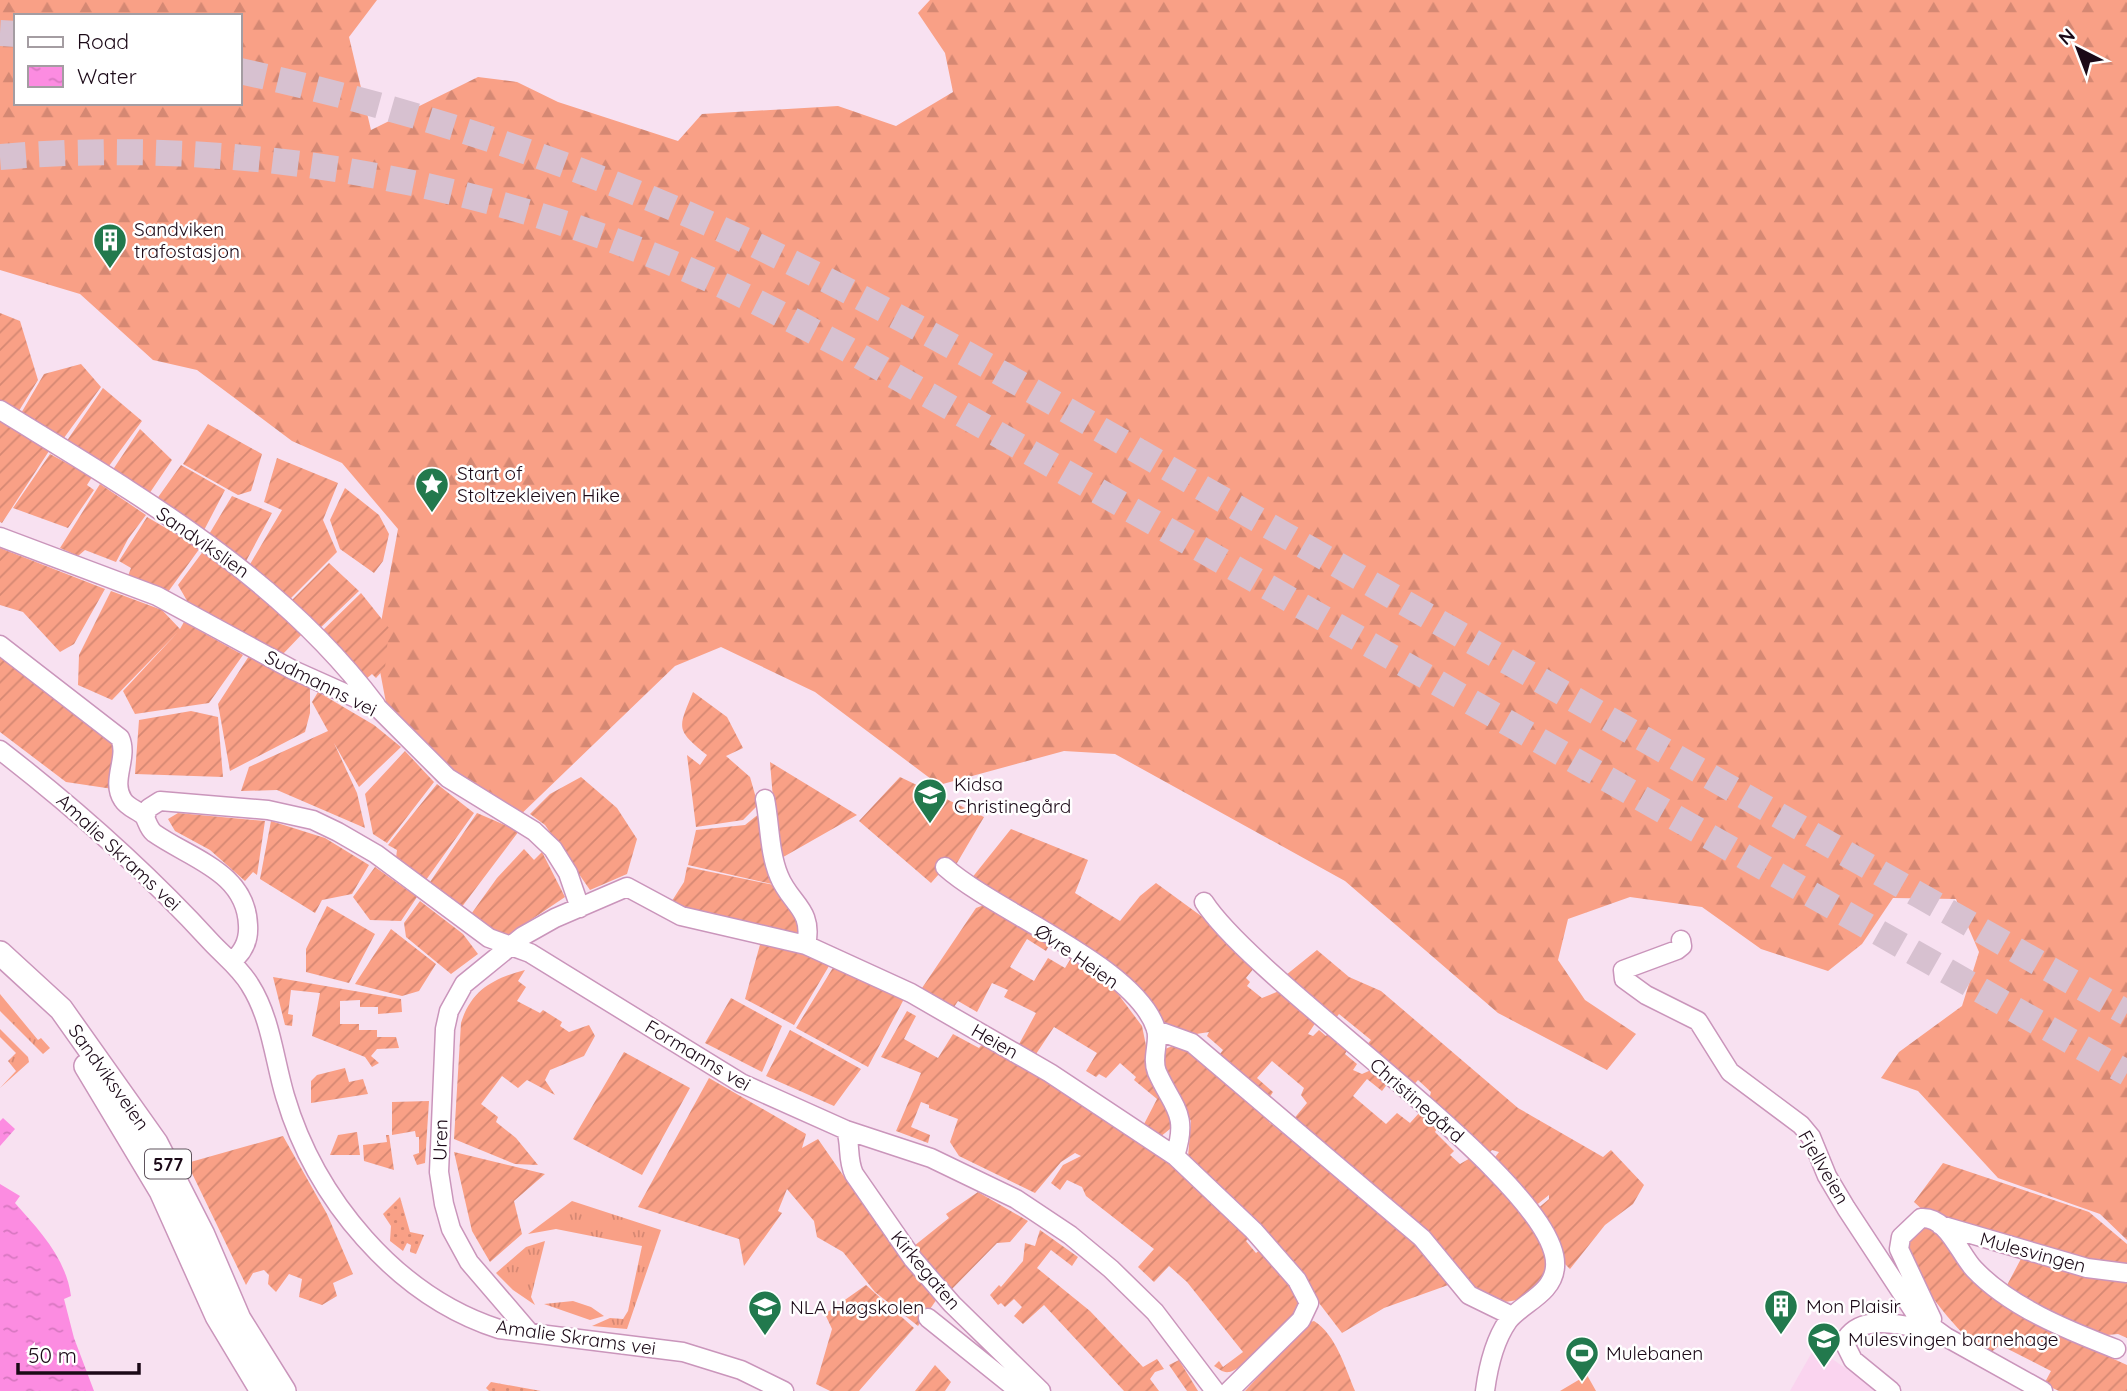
<svg xmlns="http://www.w3.org/2000/svg" width="2127" height="1391" font-family="Quicksand,sans-serif">
<style>
.built{fill:#fad4ef}
.grass{fill:url(#grass-tufts)}
.forest{fill:url(#forest-firs);fill-rule:evenodd}
.park{fill:url(#park-dots)}
.garden{fill:url(#garden-furrows)}
.pitch{fill:#f9a086}
.water{fill:url(#water-ripples)}
.lines{fill:none;stroke-linecap:round;stroke-linejoin:round}
.highway-tunnel{stroke:#d7c1d0;stroke-width:26;stroke-dasharray:26 13;stroke-linecap:butt}
.minor-casing{stroke:#ca95bb;stroke-width:21}
.major-casing{stroke:#ca95bb;stroke-width:26}
.minor{stroke:#fff;stroke-width:18}
.major{stroke:#fff;stroke-width:23}
.labels{text-anchor:middle;dominant-baseline:central;stroke-width:5;stroke-linejoin:round;paint-order:stroke}
.shield{fill:#fff;stroke:#5f535d;stroke-width:2}
.shield-label{font-size:18px;font-weight:bold;fill:#1b0917}
.poi-label{font-size:19px;fill:#1b0917;stroke:#fff;text-anchor:start}
.street-label{font-size:19px;fill:#1b0917;stroke:#fff}
</style>
<defs>
<pattern id="grass-tufts" width="24" height="20" patternUnits="userSpaceOnUse" patternTransform="scale(1.75)"><rect width="24" height="20" fill="#f9a086"/><path d="M3 7l-1-3M5 7V3M7 7l1-3M15 17l-1-3M17 17v-4M19 17l1-3" fill="none" stroke="#d58873"/></pattern>
<pattern id="forest-firs" width="22" height="20" patternUnits="userSpaceOnUse" patternTransform="scale(1.75)"><rect width="22" height="20" fill="#f9a086"/><path d="M5 1l3.5 6h-7zM16 11l3.5 6h-7z" fill="#d58873"/></pattern>
<pattern id="park-dots" width="8" height="8" patternUnits="userSpaceOnUse" patternTransform="scale(1.75)"><rect width="8" height="8" fill="#f9a086"/><path d="M2 2h.1M6 6h.1" fill="none" stroke="#d58873" stroke-width="1.8" stroke-linecap="round"/></pattern>
<pattern id="garden-furrows" width="10" height="10" patternUnits="userSpaceOnUse" patternTransform="scale(1.75)"><rect width="10" height="10" fill="#f9a086"/><path d="M-1 1l2-2M0 10L10 0M9 11l2-2" fill="none" stroke="#d58873"/></pattern>
<pattern id="water-ripples" width="26" height="14" patternUnits="userSpaceOnUse" patternTransform="scale(1.75)"><rect width="26" height="14" fill="#fc8ce1"/><path d="M2 4q2-2 4 0t4 0M15 11q2-2 4 0t4 0" fill="none" stroke="#d777c0"/></pattern>
</defs>
<rect width="100%" height="100%" fill="#f8e1f1"/>
<path class="built" d="M1815,1347L1878,1391H1790Z"/>
<path class="grass" d="M0,994L38,1040L41,1038L50,1048L43,1054L0,1011Z
M0,1029L28,1057L29,1062L0,1088L16,1071L8,1061L16,1053L0,1037Z
M572,1201L661,1230L627,1329L592,1326L610,1318L623,1319L628,1311L642,1246L556,1229L528,1234Z
M545,1241L531,1297L535,1305L513,1290L496,1273L526,1247Z
M573,1301L591,1307L604,1316L590,1320L544,1304Z"/>
<path class="forest" d="M0,0H377L349,37L371,130L478,77L517,82L558,102L678,141L702,114L838,106L896,126L953,92L945,53L918,13L930,0H2127V1240L2100,1214L1998,1178L1918,1091L1881,1078L1899,1052L1962,1006L1979,952L1956,899L1893,898L1862,944L1828,971L1761,949L1702,907L1630,897L1568,919L1558,960L1585,1000L1636,1034L1607,1070L1498,1013L1345,881L1115,754L1064,751L939,785L815,692L721,647L675,666L514,821L390,724L376,650L398,529L342,463L292,441L197,370L153,360L80,294L0,270ZM16,16H240V103H16Z"/>
<path class="park" d="M400,1197L410,1232L424,1235L416,1254L410,1252L411,1245L407,1243L403,1251L390,1241L391,1226L383,1214Z
M491,1382L541,1391H489L486,1388Z"/>
<path class="garden" d="M0,313L20,321L38,380L17,414L0,405Z
M81,364L101,387L61,442L20,415L44,374Z
M103,388L142,421L106,470L64,445Z
M0,420L49,451L2,523L0,522Z
M208,424L262,454L251,491L238,495L183,464Z
M140,429L172,460L147,497L110,474Z
M50,454L92,477L87,485L94,490L68,528L13,508Z
M277,458L338,483L323,520L337,552L288,601L249,566L282,510L264,502Z
M181,465L225,490L202,534L154,503Z
M100,484L146,515L128,539L116,562L85,550L78,556L60,548Z
M345,488L379,515L389,534L383,561L374,573L340,549L330,520Z
M232,496L272,513L245,563L208,536Z
M147,517L200,548L168,592L128,576L131,568L119,561Z
M0,548L105,589L74,644L60,652L23,612L0,605Z
M204,550L256,586L304,632L282,655L190,606L178,585Z
M329,563L359,591L316,632L290,602Z
M111,591L162,610L180,629L184,622L243,655L209,703L135,714L123,691L178,632L112,700L78,685L79,655Z
M361,593L389,628L385,668L376,678L372,674L366,679L319,634Z
M0,651L118,740L113,789L66,782L0,732Z
M249,656L310,687V713L305,732L230,771L218,704Z
M318,692L374,725L401,747L359,787L334,743L357,793L365,828L277,790L241,791L249,767L328,731L312,702Z
M693,692L727,717L743,748L726,756L750,777L758,805L743,820L696,827L687,755L700,765L707,755C675,729 678,729 693,692Z
M191,711L218,717L223,777L135,774L139,720Z
M405,751L434,782L387,843L373,834L365,794Z
M770,762L857,815L778,860Z
M581,777L617,808L637,839L627,874L590,890L545,825L530,814L550,794Z
M900,777L984,817L947,880L939,874L931,883L859,821Z
M437,784L474,813L426,880L396,858L397,850L388,845Z
M178,813L265,821L257,875L253,872L245,881L210,850L175,831L168,819Z
M477,813L519,831L461,908L428,885Z
M760,813L772,884L688,865L696,830L745,825Z
M271,821L325,838L369,865L352,894L322,900L315,913L260,879Z
M1011,829L1088,860L1075,893L1120,921L1140,896L1156,883L1208,921L1254,968L1246,978L1250,982L1247,986L1262,998L1279,991L1316,1022L1308,1034L1313,1036L1319,1030L1326,1036L1329,1032L1348,1049L1345,1054L1357,1064L1353,1070L1362,1074L1371,1070L1388,1083L1382,1091L1367,1079L1353,1096L1386,1124L1397,1113L1410,1123L1420,1112L1438,1127L1435,1132L1454,1151L1450,1155L1460,1164L1472,1157C1499,1185 1567,1239 1540,1280C1537,1284 1534,1291 1530,1293C1511,1306 1493,1303 1474,1295L1292,1121L1307,1103L1301,1095L1304,1088L1272,1061L1257,1078L1273,1092L1267,1101L1216,1059L1223,1050L1207,1036L1209,1032L1190,1035L1162,1024L971,879Z
M524,849L534,860L542,852L565,897L507,936L469,917L497,878Z
M375,867L417,897L401,921L370,920L353,897Z
M687,867L774,885L801,918V937L670,904L684,882Z
M420,901L463,934L478,954L451,974L406,937L404,923Z
M984,905L1051,942L1046,951L1027,939L1010,967L1034,981L1048,958L1065,968L1073,955L1106,978L1142,1026L1151,1070L1175,1125L1160,1137L1142,1128L1157,1099L1134,1080L1136,1077L1120,1063L1106,1078L1099,1074L1096,1077L1086,1071L1097,1053L1054,1027L1034,1057L1018,1046L1036,1013L1004,997L1008,990L992,983L977,1012L958,1001L952,1010L920,991L976,908Z
M327,906L375,934L349,983L306,972V949Z
M391,929L436,964L419,991L402,996L355,984Z
M761,941L800,949L829,966L794,1025L745,999Z
M1317,950L1349,977L1381,991L1518,1108L1603,1157L1611,1150L1644,1185L1633,1204L1605,1225L1570,1269L1560,1259C1561,1240 1547,1225 1536,1210L1549,1199V1195L1534,1207L1492,1161L1499,1152L1492,1150L1486,1156L1428,1104L1431,1092L1418,1080L1411,1088L1364,1048L1371,1040L1339,1014L1333,1022L1286,975Z
M834,966L904,999L868,1067L796,1028Z
M525,970L518,981L526,987L517,1001L540,1013L543,1010L562,1022L560,1026L569,1032L589,1025L595,1036L584,1056L550,1070L545,1080L555,1095L527,1080L518,1088L502,1076L481,1104L498,1117L496,1122L516,1138L538,1165L515,1164L454,1139L461,1023C471,990 494,978 525,970Z
M273,977L401,999L402,1012L378,1014V1007H360V1000L340,1001V1024H359V1030H377V1037H396L399,1048L377,1049L371,1056L379,1063L372,1067L365,1057L312,1036L320,993L291,990L288,1014L293,1015L292,1026L285,1025Z
M731,998L782,1026L762,1072L705,1043Z
M907,1011L916,1016L904,1039L938,1058L953,1034L979,1048L984,1042C1055,1083 1124,1127 1188,1178C1210,1195 1230,1217 1251,1236L1246,1241L1256,1253L1261,1249C1271,1260 1299,1287 1300,1301C1301,1315 1244,1370 1229,1372C1223,1373 1219,1369 1214,1366L1219,1361L1223,1367L1243,1352L1187,1282L1169,1266L1154,1282L1138,1267L1154,1249L1086,1196L1082,1187L1067,1180L1060,1190L1051,1183L1063,1165L1081,1156L1075,1153L1061,1162L1035,1193L959,1156L950,1142L958,1119L929,1108V1105L921,1102L911,1127L930,1135L928,1143L896,1131L921,1073L881,1057Z
M790,1030L861,1069L834,1106L766,1076Z
M1180,1043L1271,1116L1269,1122L1291,1140L1294,1136L1428,1253L1451,1284L1384,1308L1342,1333L1293,1269L1188,1157L1191,1121L1159,1064L1165,1049Z
M624,1052L690,1088L642,1175L573,1139Z
M345,1068L349,1082L363,1079L368,1094L311,1103V1081L317,1075Z
M709,1078L806,1134L802,1148L818,1139L890,1243L937,1299L918,1326L875,1292L843,1252L817,1237L814,1221L787,1189L778,1211L782,1213L744,1266L739,1239L638,1207Z
M429,1101L425,1163L417,1165L413,1155L419,1153V1137H416L415,1131L392,1135V1102Z
M357,1132L360,1155H330L338,1135Z
M386,1135H389L394,1170L364,1161L363,1145L387,1142Z
M283,1136L327,1214L353,1274L333,1283L337,1296L322,1305L299,1297L302,1279L289,1274L276,1292L268,1284L269,1275L264,1270L253,1273L246,1285L187,1163Z
M454,1152L545,1174L514,1201L522,1234L490,1262L472,1231Z
M1943,1163L2089,1212L2127,1244V1265L2088,1262L1925,1212L1914,1202Z
M978,1192L1028,1221L1010,1242L997,1243L951,1290L914,1246L949,1218L946,1214Z
M1930,1228L1942,1234L2069,1339L2127,1365V1391H2059L2044,1384L2051,1371L2000,1345L1989,1354C1966,1345 1895,1261 1910,1236C1915,1230 1923,1229 1930,1228Z
M1040,1230L1078,1257L1072,1266L1051,1250L1037,1268L1090,1311L1143,1367L1157,1359L1164,1369L1155,1372L1150,1379L1159,1391H1124L1044,1305L1023,1324L1014,1316L1022,1307L1014,1299L1005,1307L1001,1303L998,1305L990,1295L999,1285L1001,1287L1023,1261L1025,1243L1035,1246Z
M2023,1255L2127,1279V1338L2118,1334L2097,1336L2005,1289Z
M866,1285L914,1328L859,1391H830L816,1384L832,1329L825,1314Z
M1314,1321C1336,1335 1345,1367 1355,1391H1245L1307,1323Z
M1179,1360L1198,1391H1187L1169,1365Z
M935,1365L951,1382L945,1391H915Z"/>
<path class="pitch" d="M1587,1375L1596,1391H1560Z"/>
<path class="water" d="M3,1118L15,1129L0,1146V1121Z
M0,1184L20,1196L15,1203C39,1230 66,1258 71,1296L64,1299L74,1338L94,1391H0Z"/>
<g class="lines">
<path class="highway-tunnel" d="M0,33L16,34
M240,71C423,111 603,171 772,253C948,338 1115,439 1285,535C1565,694 1846,854 2127,1013
M0,157C227,138 456,175 667,261C729,286 788,318 847,349L2127,1073"/>
<g class="minor-casing">
<path id="minor" d="M0,410C136,494 278,574 376,705
M0,537L157,596L293,670L378,708L448,778L534,831L553,849L568,873L580,908
M0,645L120,738C129,758 110,781 123,800C128,808 138,810 144,816C147,820 148,828 154,833C191,859 246,872 248,925C249,940 243,953 231,962
M0,750C76,809 146,871 211,942C224,956 240,968 250,985C271,1018 274,1059 285,1096C315,1198 396,1296 499,1329L683,1352L741,1370L784,1391
M765,799C770,824 769,852 779,876C790,904 814,909 806,945
M145,816L149,808L160,801L268,810L313,820L338,832L376,854L489,938L530,953L741,1083L846,1130L931,1158L1016,1199L1070,1235L1111,1269L1155,1312L1215,1391
M945,867C995,912 1136,966 1156,1029C1160,1042 1151,1058 1157,1072C1173,1108 1189,1113 1175,1156
M1204,902C1259,987 1562,1186 1555,1267C1553,1294 1522,1303 1508,1321C1494,1341 1488,1368 1485,1391
M1681,940L1682,946L1677,950L1623,970L1624,979L1646,995L1698,1021L1730,1072L1801,1125L1811,1137L1827,1176L1846,1208L1917,1316L1946,1337L2043,1391
M1156,1030L1192,1043L1422,1238L1469,1295L1512,1316
M846,1130C851,1145 847,1159 854,1174L913,1259L952,1304L1041,1391
M1940,1225L2087,1268L2127,1273
M928,1318L1019,1391
M530,1333L469,1262L451,1229L444,1204L439,1172L445,1029L449,1011L464,984L523,936L555,918L627,887L681,916L806,945L911,993L1050,1073L1175,1156L1254,1231L1297,1280L1309,1303L1301,1320L1229,1391
M1891,1391L1853,1360L1844,1342C1860,1313 1896,1325 1922,1328L1932,1319L1899,1249L1901,1237L1921,1218C1947,1216 1959,1253 1974,1269C2010,1307 2067,1330 2116,1349"/>
</g>
<g class="major-casing">
<g id="major">
<path id="s1" d="M0,953L61,1009L156,1143L203,1235L239,1319L284,1391"/>
<path d="M86,1066L161,1191L217,1316L262,1391"/>
</g>
</g>
<use href="#minor" class="minor"/>
<use href="#major" class="major"/>
</g>
<defs>
<g id="building-pin" transform="scale(1.75)"><path d="M0 17L-7.5 6A9.5 9.5 0 1 1 7.5 6Z" fill="#22794d" stroke="#fff"/><path d="M-4-6H4V6H1V3H-1V6H-4ZM-2.5-4.3h1.7v1.8h-1.7ZM.8-4.3h1.7v1.8H.8ZM-2.5-1h1.7V.8h-1.7ZM.8-1h1.7V.8H.8Z" fill="#fff"/></g>
<g id="sight-pin" transform="scale(1.75)"><path d="M0 17L-7.5 6A9.5 9.5 0 1 1 7.5 6Z" fill="#22794d" stroke="#fff"/><path d="M0-6L1.8-2.2L6-1.7L2.9 1.2L3.7 5.4L0 3.3L-3.7 5.4L-2.9 1.2L-6-1.7L-1.8-2.2Z" fill="#fff"/></g>
<g id="school-pin" transform="scale(1.75)"><path d="M0 17L-7.5 6A9.5 9.5 0 1 1 7.5 6Z" fill="#22794d" stroke="#fff"/><path d="M0-5L7-2L0 1L-7-2ZM-4 1L0 2.5L4 1V4Q0 6-4 4Z" fill="#fff"/></g>
<g id="university-pin" transform="scale(1.75)"><path d="M0 17L-7.5 6A9.5 9.5 0 1 1 7.5 6Z" fill="#22794d" stroke="#fff"/><path d="M0-5L7-2L0 1L-7-2ZM-4 1L0 2.5L4 1V4Q0 6-4 4Z" fill="#fff"/></g>
<g id="stadium-pin" transform="scale(1.75)"><path d="M0 17L-7.5 6A9.5 9.5 0 1 1 7.5 6Z" fill="#22794d" stroke="#fff"/><path d="M0-5a6.5 5 0 1 0 0 10a6.5 5 0 1 0 0-10ZM-3.5-1.8h7v3.6h-7Z" fill="#fff"/></g>
</defs>
<g fill-rule="evenodd">
<use href="#building-pin" x="110" y="240"/>
<use href="#sight-pin" x="432" y="484"/>
<use href="#school-pin" x="930" y="795"/>
<use href="#building-pin" x="1781" y="1306"/>
<use href="#university-pin" x="765" y="1307"/>
<use href="#school-pin" x="1824" y="1339"/>
<use href="#stadium-pin" x="1582" y="1353"/>
</g>
<g class="labels">
<rect class="shield" x="145" y="1149.5" width="46" height="29" rx="5"/>
<g class="shield-label">
<text x="168" y="1164">577</text>
</g>
<g class="poi-label">
<text x="134" y="229">Sandviken<tspan x="134" dy="22">trafostasjon</tspan></text>
<text x="457" y="473">Start of<tspan x="457" dy="22">Stoltzekleiven Hike</tspan></text>
<text x="954" y="784">Kidsa<tspan x="954" dy="22">Christinegård</tspan></text>
<text x="1806" y="1306">Mon Plaisir</text>
<text x="790" y="1307">NLA Høgskolen</text>
<text x="1848" y="1339">Mulesvingen barnehage</text>
<text x="1606" y="1353">Mulebanen</text>
</g>
<g class="street-label">
<text transform="translate(203 542) rotate(35)">Sandvikslien</text>
<text transform="translate(321 683) rotate(27)">Sudmanns vei</text>
<text transform="translate(119 852) rotate(43)">Amalie Skrams vei</text>
<text transform="translate(1077 956) rotate(35)">Øvre Heien</text>
<text transform="translate(995 1041) rotate(30)">Heien</text>
<text transform="translate(698 1055) rotate(31)">Formanns vei</text>
<text stroke="none"><textPath href="#s1" startOffset="166">Sandviksveien</textPath></text>
<text transform="translate(1417 1100) rotate(41)">Christinegård</text>
<text transform="translate(440 1140) rotate(-88)">Uren</text>
<text transform="translate(1824 1167) rotate(60)">Fjellveien</text>
<text transform="translate(2033 1252) rotate(15)">Mulesvingen</text>
<text transform="translate(926 1270) rotate(50)">Kirkegaten</text>
<text transform="translate(576 1337) rotate(8)">Amalie Skrams vei</text>
</g>
</g>
<rect x="14" y="14" width="228" height="91" fill="#ffffff" stroke="#a49da2" stroke-width="2"/>
<rect x="28" y="37" width="35" height="10" fill="#ffffff" stroke="#a49da2" stroke-width="2"/>
<text x="77" y="49" font-size="21" fill="#1b0917">Road</text>
<rect x="28" y="66" width="35" height="21" fill="url(#water-ripples)" stroke="#a49da2" stroke-width="2"/>
<text x="77" y="84" font-size="21" fill="#1b0917">Water</text>
<g transform="translate(2078 49) rotate(318)" stroke="#ffffff" stroke-width="5" paint-order="stroke">
<path d="M0-5L12 26L0 18L-12 26Z" fill="#1b0917"/>
<text y="-10" font-size="19" font-weight="bold" text-anchor="middle" fill="#1b0917">N</text>
</g>
<path d="M18 1363v10h121v-10" fill="none" stroke="#1b0917" stroke-width="3.5"/>
<text x="28" y="1363" font-size="21" fill="#1b0917" stroke="#ffffff" stroke-width="5" paint-order="stroke">50 m</text>
</svg>
